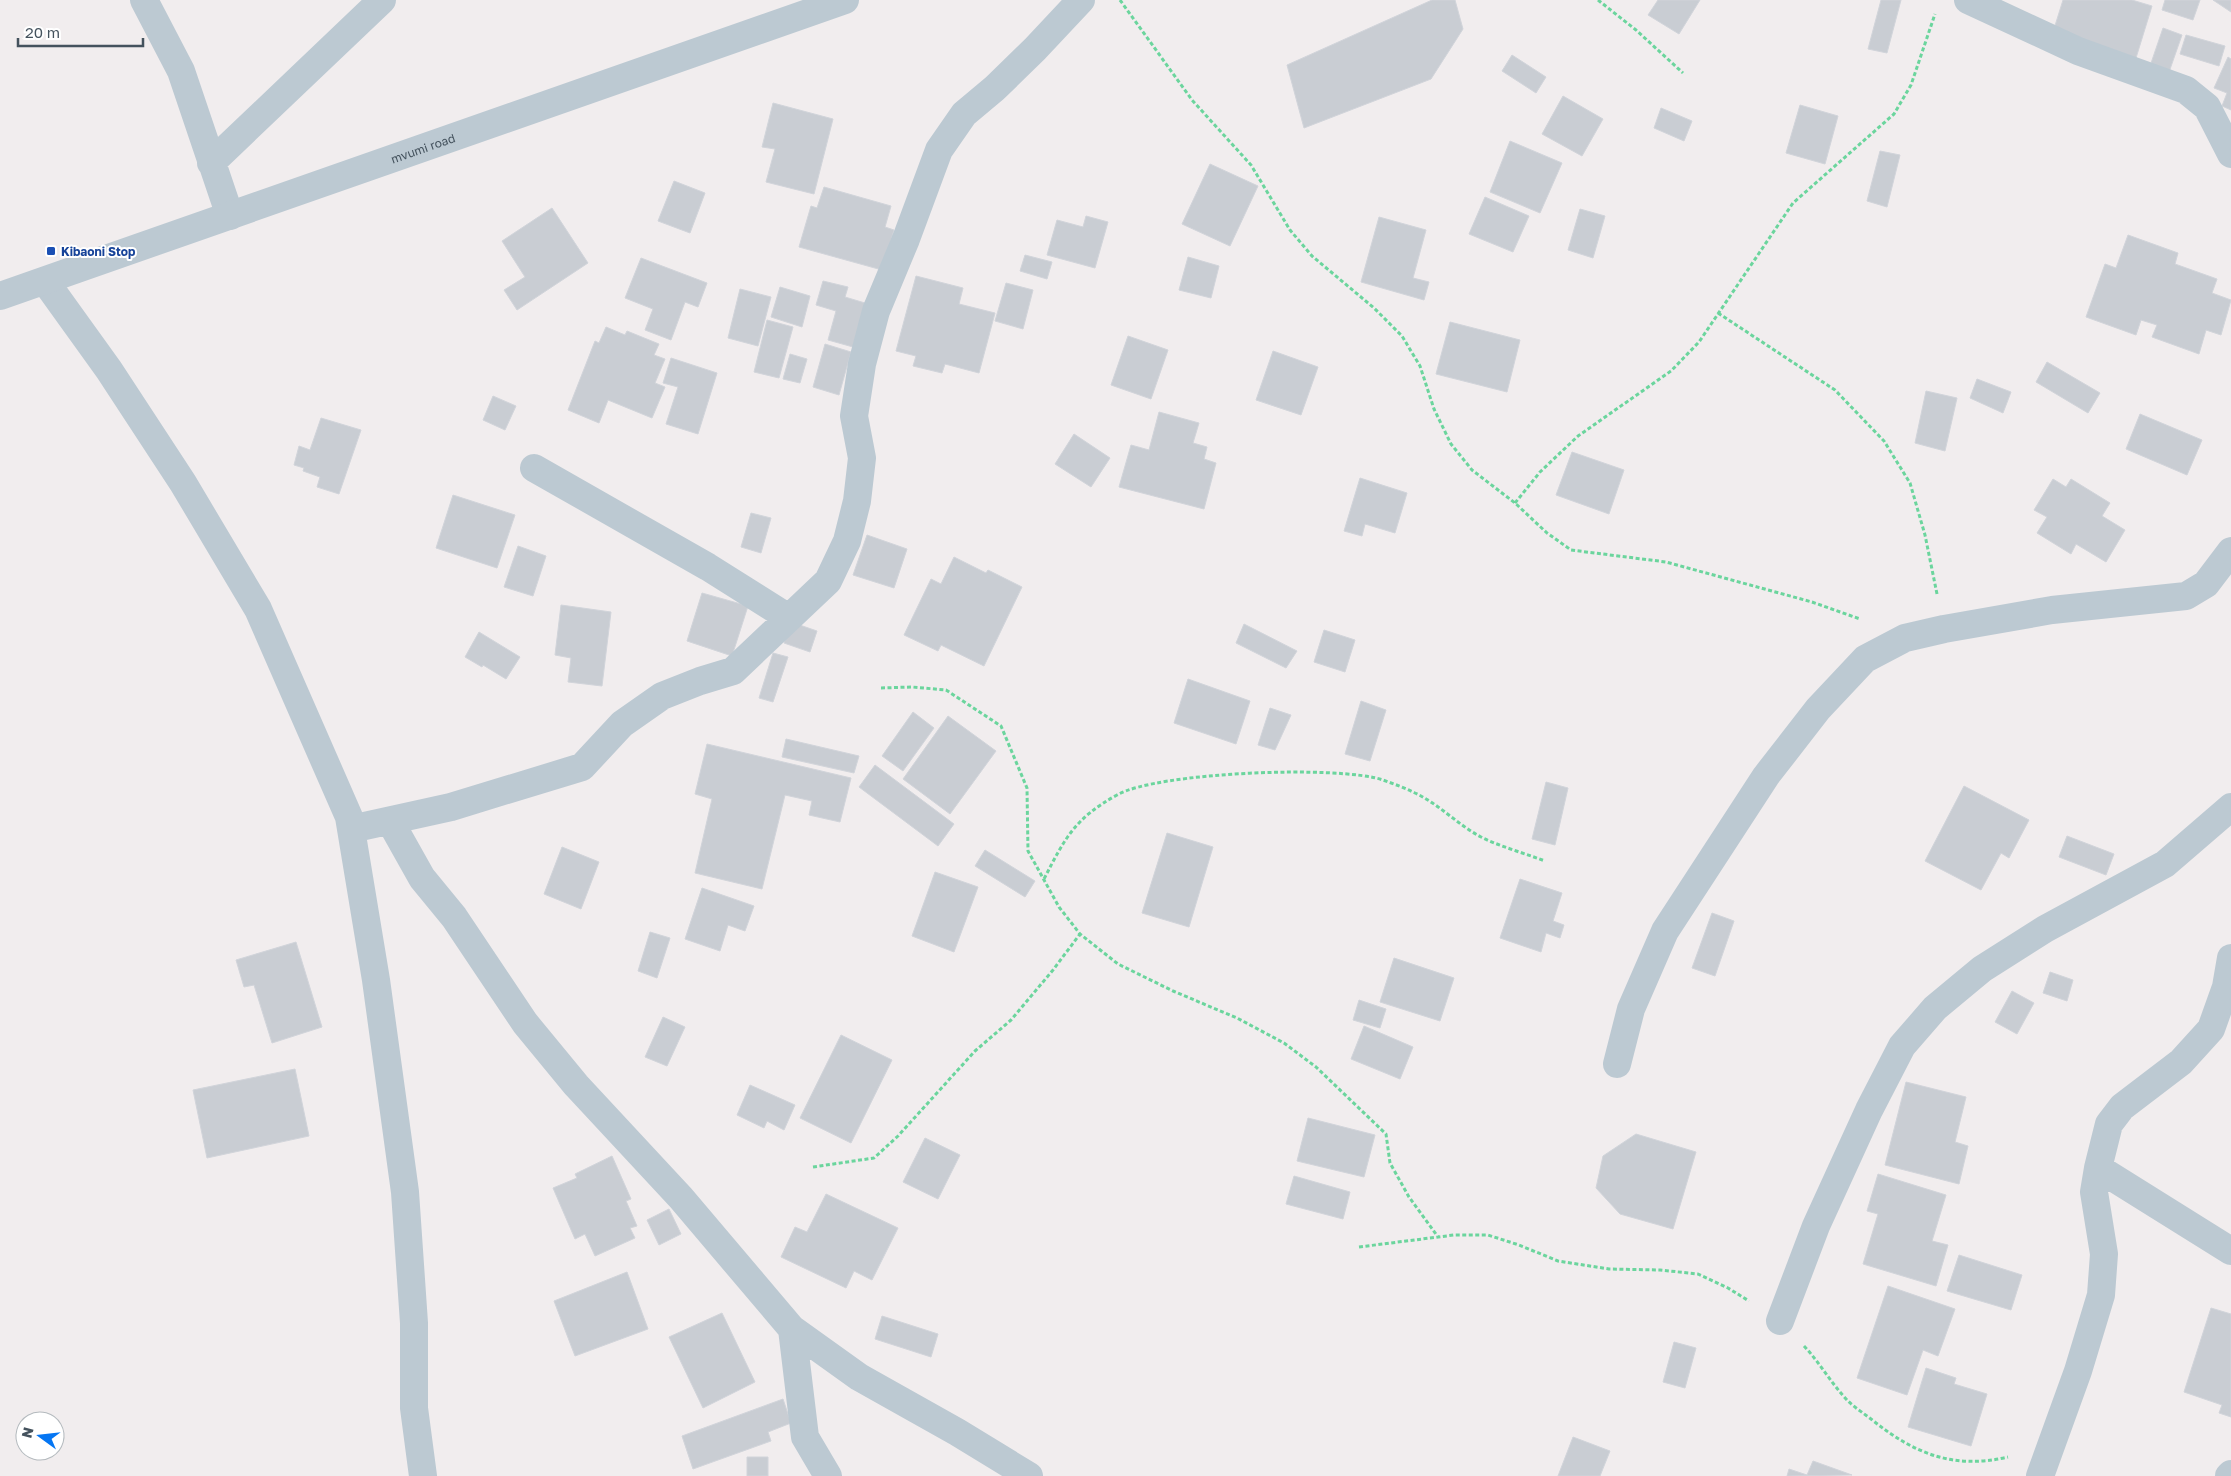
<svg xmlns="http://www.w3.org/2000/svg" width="2231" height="1476" font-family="'Golos Text',sans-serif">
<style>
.building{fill:#c9cdd3;stroke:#d1d4da}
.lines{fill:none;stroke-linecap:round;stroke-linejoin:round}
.path{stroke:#6bd59d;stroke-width:3;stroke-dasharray:4 2.5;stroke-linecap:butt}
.minor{stroke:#bcc9d2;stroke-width:28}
.tertiary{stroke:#bcc9d2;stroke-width:28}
.transit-dot{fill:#1a4fb4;stroke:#fff;stroke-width:2}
.labels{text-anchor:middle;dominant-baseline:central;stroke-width:4;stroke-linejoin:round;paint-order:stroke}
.street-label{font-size:12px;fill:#44525d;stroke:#fff}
.transit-label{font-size:12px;font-weight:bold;fill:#164399;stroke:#fff;text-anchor:start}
</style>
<rect width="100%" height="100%" fill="#f1edee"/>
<path class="building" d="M1432,0H1455L1463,29L1431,79L1304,128L1287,65Z
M1658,0H1700L1679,34L1648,15Z
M1881,0H1901L1887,53L1868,49Z
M2063,0H2132L2152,6L2136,58L2053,32Z
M2165,0H2200L2193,20L2162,10Z
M2213,0H2231V12Z
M2163,28L2182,35L2168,75L2149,69Z
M2186,35L2225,46L2219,66L2180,54Z
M1512,55L1546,77L1536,93L1502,71Z
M2228,57L2231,59V110L2222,106L2227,93L2214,88Z
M1563,96L1603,119L1582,156L1542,134Z
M773,103L833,119L814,194L766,182L775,149L762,147Z
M1800,105L1838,116L1825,164L1786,153Z
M1661,108L1692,121L1684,141L1654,128Z
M1510,141L1562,163L1540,213L1490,192Z
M1880,151L1900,155L1887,207L1867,201Z
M1210,164L1258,186L1230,246L1182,224Z
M674,181L705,193L690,233L658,221Z
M824,187L891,206L885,227L894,230L882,270L799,247L811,206L817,208Z
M1485,197L1529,216L1513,252L1469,234Z
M552,208L588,263L517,310L504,290L525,277L502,241Z
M1580,209L1605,216L1593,258L1568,250Z
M1086,216L1108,222L1095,268L1047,255L1057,220L1083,227Z
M1379,217L1426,230L1413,278L1429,282L1424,300L1361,282Z
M2128,235L2178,253L2175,264L2217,279L2212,293L2231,300L2221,335L2206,330L2199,354L2152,337L2157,325L2141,320L2136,335L2086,317L2105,264L2116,268Z
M1025,255L1052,262L1047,279L1020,271Z
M1188,257L1219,266L1211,298L1179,290Z
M641,258L707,283L698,307L685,302L671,340L645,330L653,309L625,298Z
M916,276L963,288L959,304L995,313L979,373L945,364L942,373L913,366L916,356L896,351Z
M823,281L848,287L845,297L865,303L853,347L828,340L836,311L816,305Z
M1006,283L1033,290L1023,329L995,321Z
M780,287L810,296L802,327L771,317Z
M740,289L771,297L758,346L728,338Z
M767,320L793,327L779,378L754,372Z
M1450,322L1520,340L1507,392L1436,374Z
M606,327L625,335L627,331L659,344L654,355L665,359L655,383L665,387L652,418L608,400L599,423L568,410L595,341L599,343Z
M1128,336L1168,350L1151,399L1111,385Z
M825,344L851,352L839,395L813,387Z
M1273,351L1318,367L1301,415L1256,400Z
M790,354L807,359L800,383L783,379Z
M671,358L717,373L698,434L666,424L678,387L663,383Z
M2047,362L2100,393L2088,413L2036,382Z
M1977,379L2011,392L2003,413L1970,398Z
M1926,391L1957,398L1945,451L1915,443Z
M493,396L516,406L505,430L483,420Z
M1159,412L1199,423L1193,443L1207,447L1204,459L1216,463L1204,509L1119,487L1131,445L1149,450Z
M2140,414L2202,440L2187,475L2126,449Z
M321,418L361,430L339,494L317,487L320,477L303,471L304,468L294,465L299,446L310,450Z
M1074,434L1110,458L1091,487L1055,464Z
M1572,452L1624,470L1609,514L1556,495Z
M1360,478L1407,493L1395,533L1365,524L1362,536L1344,531Z
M2053,479L2066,487L2071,479L2110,503L2102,516L2125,530L2106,562L2076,544L2071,554L2037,533L2047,517L2034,510Z
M453,495L515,515L497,568L436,548Z
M751,513L771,518L761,553L741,547Z
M867,535L907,549L894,588L853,575Z
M518,546L546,556L533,596L504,587Z
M954,557L986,573L988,570L1022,587L984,666L941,645L938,651L904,635L931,579L941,584Z
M702,593L748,606L732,656L687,641Z
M561,605L611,612L602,686L568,682L571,658L555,655Z
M791,622L817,631L810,652L784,643Z
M1244,624L1297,651L1286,668L1236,643Z
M1324,630L1355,640L1345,672L1314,662Z
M479,632L520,657L506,679L483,665L482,667L465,657Z
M773,653L788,657L773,702L759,698Z
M1188,679L1250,701L1236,744L1174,723Z
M1361,701L1386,710L1370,761L1345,754Z
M1270,708L1291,715L1275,750L1258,745Z
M913,712L934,728L903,771L882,756Z
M948,716L996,751L950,814L903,779Z
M786,739L859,756L854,773L782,757Z
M707,744L851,778L840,822L809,815L812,801L785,795L762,889L695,873L712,799L695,794Z
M875,765L954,824L938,846L859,787Z
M1546,782L1568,788L1555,845L1532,839Z
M1964,786L2029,820L2009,858L2001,853L1981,890L1925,861Z
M1167,833L1213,847L1189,927L1142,913Z
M2067,836L2114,854L2106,875L2059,857Z
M562,847L599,862L581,909L544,894Z
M985,850L1035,881L1025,897L975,866Z
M935,872L978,887L954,952L912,936Z
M1520,879L1562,893L1553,921L1564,925L1560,938L1546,933L1541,952L1500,938Z
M702,888L754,906L745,931L728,925L720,951L685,939Z
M1712,913L1734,921L1715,976L1692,968Z
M650,932L670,938L657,978L638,971Z
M296,942L322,1027L272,1043L254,985L244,987L236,960Z
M1394,958L1454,978L1440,1021L1380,1002Z
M2050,972L2073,980L2067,1001L2043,993Z
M2012,991L2034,1003L2017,1034L1995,1022Z
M1359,1000L1386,1009L1380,1028L1353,1020Z
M663,1017L685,1027L667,1066L645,1057Z
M1364,1026L1413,1047L1400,1079L1351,1059Z
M841,1035L892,1060L851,1143L800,1118Z
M295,1069L309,1136L207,1158L193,1090Z
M1906,1082L1966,1097L1955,1142L1968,1146L1959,1184L1885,1165Z
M750,1085L795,1105L784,1130L767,1121L764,1128L737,1115Z
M1308,1118L1375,1135L1364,1177L1297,1161Z
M1636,1134L1696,1152L1673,1229L1620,1214L1596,1188L1603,1156Z
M925,1138L960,1155L938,1199L903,1182Z
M612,1156L631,1199L626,1201L637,1226L630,1228L635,1238L595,1256L585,1234L575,1239L553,1188L577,1178L575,1174Z
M1878,1174L1946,1195L1932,1241L1948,1245L1936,1286L1863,1264L1878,1214L1867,1211Z
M1294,1176L1350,1192L1343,1219L1286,1204Z
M826,1194L898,1228L872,1280L854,1271L846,1288L781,1257L795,1227L807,1232Z
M669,1209L681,1234L659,1245L647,1220Z
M1959,1255L2022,1275L2011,1310L1947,1291Z
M627,1272L648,1329L575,1356L554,1301Z
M1888,1286L1955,1309L1938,1356L1923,1350L1907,1395L1857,1378Z
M2211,1308L2231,1314V1417L2219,1413L2222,1405L2184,1392Z
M722,1313L755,1382L703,1408L669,1337Z
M882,1316L938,1334L931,1357L875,1339Z
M1674,1342L1696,1348L1685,1388L1663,1382Z
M1926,1368L1956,1378L1954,1384L1987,1394L1971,1446L1908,1427Z
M783,1399L791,1423L768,1432L771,1441L693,1469L682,1436Z
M1573,1437L1610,1451L1600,1476H1558Z
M747,1457H768V1476H747Z
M1813,1461L1852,1475L1787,1476L1789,1469L1807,1475Z"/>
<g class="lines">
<path class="path" d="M1120,0L1192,100L1251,165L1290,230L1312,256L1374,308L1402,336L1420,366L1434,409L1451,444L1472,470L1515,503L1547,533L1571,550L1666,562L1812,602L1860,619
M1598,0L1636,30L1683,73
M1718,313L1835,390L1884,441L1910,483L1925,535L1937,594
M1515,503L1540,472L1578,436L1671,371L1699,342L1793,203L1894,114L1911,85L1935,14
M881,688L912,687L946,690L1001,726L1027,788L1028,851L1059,907L1080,934L1118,964L1173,991L1237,1018L1284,1043L1316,1067L1386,1134L1390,1163L1409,1197L1438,1237
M1044,879C1065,838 1075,818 1117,795C1157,772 1339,765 1383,780C1394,784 1405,788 1415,793C1439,804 1458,825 1481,837C1501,847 1524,853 1545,861
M813,1167L874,1158L898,1136L975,1051L1011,1020L1053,970L1080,934
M1359,1247L1454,1235H1488L1519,1245L1558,1261L1609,1269L1660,1270L1698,1274L1728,1288L1749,1301
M1804,1346C1820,1363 1831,1383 1847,1400C1854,1407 1863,1413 1871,1419C1913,1453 1953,1470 2008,1457"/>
<path class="minor" d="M144,0L181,71L230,216
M1968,0L2078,51L2186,90L2207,107L2231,154
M211,163L382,0
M45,281L109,370L183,483L258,609L349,817L376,980L405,1192L414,1323V1408L423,1476
M534,468L708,567L789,618
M390,821L422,878L454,917L525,1023L576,1085L681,1198L792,1329L859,1377L957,1432L1029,1476
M351,829L451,807L582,767L622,724L662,696L700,681L733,671L828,581L847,541L857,501L862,458L854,416L862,364L876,311L906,239L939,150L964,114L995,88L1035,49L1081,0
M2231,958L2226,987L2211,1029L2181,1062L2122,1107L2109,1124L2098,1168L2231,1251
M1617,1064L1631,1009L1665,931L1766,776L1818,709L1865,659L1905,638L1944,629L2052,610L2186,596L2206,584L2231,551
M1780,1321L1816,1226L1869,1110L1902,1046L1935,1008L1982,969L2045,929L2165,864L2231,807
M792,1329L805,1437L828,1476
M2040,1476L2078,1371L2101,1295L2104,1254L2094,1192L2098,1168
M2229,1476L2231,1474"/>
<path class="tertiary" id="s1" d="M0,296L845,0"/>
</g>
<rect class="transit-dot" x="46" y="246" width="10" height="10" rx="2.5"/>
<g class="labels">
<g class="street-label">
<text stroke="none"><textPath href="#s1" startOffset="448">mvumi road</textPath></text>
</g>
<g class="transit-label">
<text x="61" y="251">Kibaoni Stop</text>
</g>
</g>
<g transform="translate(40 1436) rotate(285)"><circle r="24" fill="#ffffff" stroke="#b4babe"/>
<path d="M0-4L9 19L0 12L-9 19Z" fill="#0576f3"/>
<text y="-8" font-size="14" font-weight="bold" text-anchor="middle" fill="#44525d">N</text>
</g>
<path d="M18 38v8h125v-8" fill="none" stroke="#44525d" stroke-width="2.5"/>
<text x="25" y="38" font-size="15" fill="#44525d" stroke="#ffffff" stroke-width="4" paint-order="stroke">20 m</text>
</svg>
